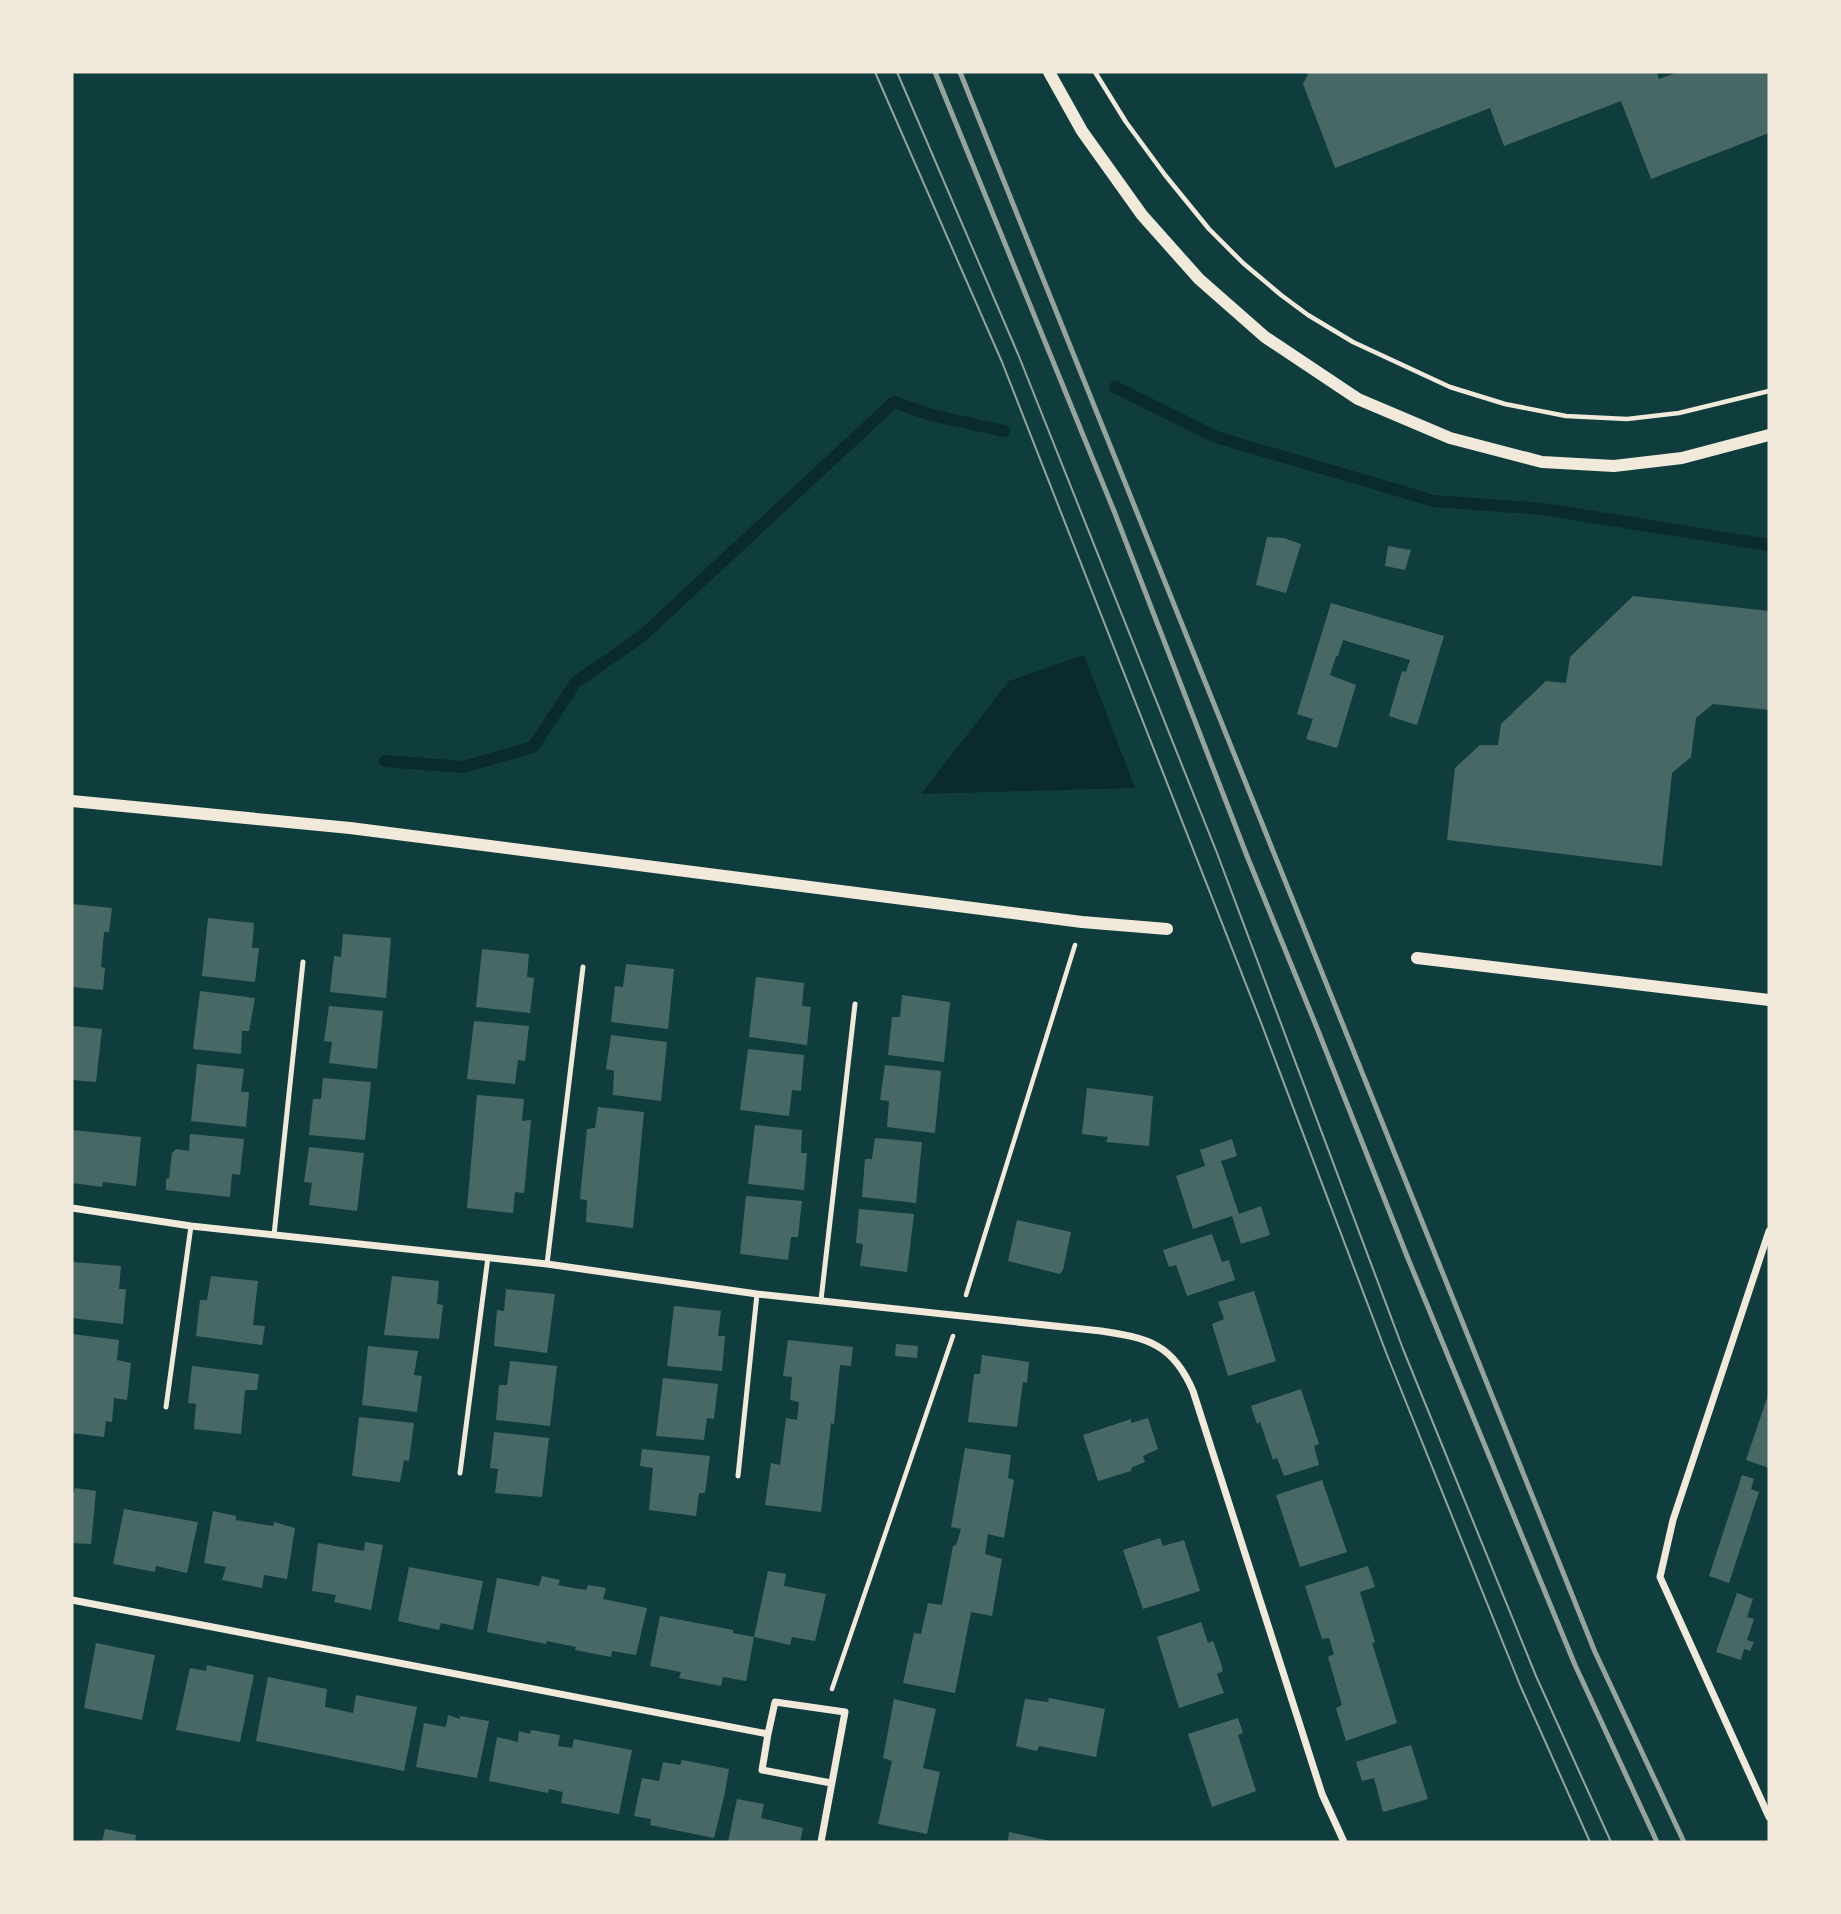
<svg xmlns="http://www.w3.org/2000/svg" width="1841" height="1914" font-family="Rubik,sans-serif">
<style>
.water{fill:#0a2a2b}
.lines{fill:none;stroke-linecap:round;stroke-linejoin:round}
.stream{stroke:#0a2a2b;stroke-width:12}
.building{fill:#486865}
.path{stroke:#f1e9da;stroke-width:4.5}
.service{stroke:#f1e9da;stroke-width:5}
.minor{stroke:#f1e9da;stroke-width:7}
.tertiary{stroke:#f1e9da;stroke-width:12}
.tram{stroke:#97a49c;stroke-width:2}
.rail{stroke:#97a49c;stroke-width:5}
</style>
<rect width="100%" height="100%" fill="#0f3d3e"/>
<path class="water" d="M1084,655L1135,788L921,794L1009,681Z"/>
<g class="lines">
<path class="stream" d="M1115,387L1216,437L1434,501L1543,509L1769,545
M385,761L463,767L533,747L576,682L641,637L894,402L931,415L1004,431"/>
</g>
<path class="building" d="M1309,72H1657L1659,79L1678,72H1769V133L1651,179L1621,101L1504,146L1490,108L1335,168L1303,84Z
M1267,537L1284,538L1301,544L1286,593L1256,585Z
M1388,546L1411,550L1405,570L1385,566Z
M1633,596L1769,611V710L1713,704L1696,718L1691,757L1672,773L1662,866L1447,840L1455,768L1480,745H1498L1501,724L1546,681L1566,683L1570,657Z
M1331,603L1444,636L1417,725L1389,716L1402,671L1406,672L1410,660L1343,640L1338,656H1336L1330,675L1356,685L1337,748L1306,739L1313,719L1297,714Z
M72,904L112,908L109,932H104L101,967L105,968L103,990L72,987Z
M208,918L254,923L252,948H259L255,982L202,976Z
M343,934L391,938L386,998L330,992L334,956L341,957Z
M482,949L529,954L527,977L534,978L530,1013L476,1007Z
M626,964L674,969L668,1029L611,1022L615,986L623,987Z
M756,977L804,983L802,1006L811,1007L807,1045L749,1037Z
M200,991L255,998L249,1031H242L241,1054L193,1049Z
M902,995L950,1002L944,1062L888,1055L892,1017H900Z
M329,1006L383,1011L377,1069L329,1063L332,1042L324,1041Z
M474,1021L529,1026L525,1061L518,1060L515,1084L467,1079Z
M72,1026L102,1029L96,1082L72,1080Z
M611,1035L667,1042L661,1101L613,1095L614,1071L606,1069Z
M748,1049L804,1055L801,1091L792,1090L789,1116L740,1110Z
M197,1064L244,1069L241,1092H249L246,1127L191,1121Z
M885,1065L941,1071L935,1133L887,1127L889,1101L880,1100Z
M323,1078L371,1082L365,1140L309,1135L313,1099H321Z
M1087,1088L1153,1096L1149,1146L1106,1142L1108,1137L1082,1134Z
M477,1095L524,1099L522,1121L531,1120L524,1193L515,1192L513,1213L467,1208Z
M598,1107L644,1112L633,1228L586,1222L587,1200L580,1199L581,1187L587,1129L595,1128Z
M755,1125L802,1130L801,1153H807L804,1190L748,1184Z
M72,1130L141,1137L136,1186L103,1182L102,1187L72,1183Z
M190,1134L244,1139L240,1175L232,1174L230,1197L166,1190V1179L169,1178L172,1153L176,1149L189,1151Z
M875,1138L922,1142L916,1203L862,1197L865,1159H872Z
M1232,1139L1237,1156L1221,1161L1239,1214L1261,1206L1270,1235L1241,1244L1232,1216L1193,1229L1176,1176L1205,1166L1200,1150Z
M309,1147L364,1153L357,1211L309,1205L312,1183L304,1182Z
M746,1196L802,1201L798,1237H791L788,1260L740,1254Z
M859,1209L914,1214L907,1272L860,1266L863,1244L856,1243Z
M1017,1220L1071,1232L1063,1270L1060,1274L1008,1261Z
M1212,1234L1222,1262L1229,1260L1235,1280L1187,1296L1176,1265L1169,1267L1163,1250Z
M73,1262L121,1266L119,1289H126L123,1324L72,1318Z
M211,1276L258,1281L253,1325L265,1326L262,1345L196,1336L200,1300H207Z
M392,1276L439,1281L437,1304L443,1305L439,1339L384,1335Z
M506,1289L555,1294L547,1353L494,1346L497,1310L504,1311Z
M1254,1291L1276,1361L1228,1376L1212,1324L1224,1319L1218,1302Z
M674,1306L721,1311L718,1336H725L722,1371L667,1366Z
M72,1334L119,1340L117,1360L131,1363L127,1400L114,1398L112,1422L106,1421L104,1437L72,1433Z
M788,1340L853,1347L851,1366L840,1365L834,1424L831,1423L821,1512L765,1505L771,1463L780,1465L786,1418L797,1420L799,1402L790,1400L792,1377L783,1376Z
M896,1344L918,1346L917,1358L895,1356Z
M368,1346L418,1351L414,1375L422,1376L417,1412L362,1405Z
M982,1355L1029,1362L1027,1383L1023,1382L1017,1427L968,1422L974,1374H980Z
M510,1361L557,1366L550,1426L496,1420L499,1385H507Z
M192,1366L259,1374L257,1390H245L241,1434L194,1429L196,1404L188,1403Z
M663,1378L718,1384L714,1419L707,1418L704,1440L656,1436Z
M1301,1389L1319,1444L1314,1446L1319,1465L1284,1476L1277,1458L1273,1460L1260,1422L1257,1424L1251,1406Z
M1769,1392V1468L1746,1460Z
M359,1417L414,1423L409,1461L404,1460L400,1482L352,1476Z
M1148,1418L1158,1449L1143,1456L1145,1462L1132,1467L1131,1471L1098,1481L1083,1435L1131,1419V1423Z
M494,1432L549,1438L542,1497L495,1493L498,1469L490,1468Z
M965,1448L1011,1455L1008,1478L1014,1480L1004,1538L988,1534L985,1554L1002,1559L992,1616L971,1612L955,1693L903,1683L914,1633L921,1634L928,1603L942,1605L953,1546L956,1545L961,1529L951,1527Z
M642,1449L710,1456L705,1493H699L696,1516L649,1510L653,1468L640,1466Z
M1742,1475L1754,1479L1751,1489L1759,1492L1729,1583L1709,1576Z
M1322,1480L1347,1552L1300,1567L1276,1495Z
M75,1488L96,1491L91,1544L72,1543V1492H74Z
M124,1509L198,1522L187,1573L156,1566L155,1572L113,1564Z
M213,1511L236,1516V1520L273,1526L274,1522L295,1528L287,1579L264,1575L262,1588L222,1580L226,1567L204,1563Z
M1160,1538L1163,1546L1184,1540L1200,1591L1143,1609L1123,1550Z
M365,1542L383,1545L371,1610L334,1602L336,1595L312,1591L318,1543L364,1551Z
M1368,1566L1375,1587L1360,1592L1375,1642L1372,1643L1397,1723L1346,1741L1336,1708L1342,1705L1328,1657L1334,1654L1329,1638L1322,1639L1305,1586Z
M409,1567L483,1581L473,1630L441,1623L439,1630L398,1621Z
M768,1571L786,1574L784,1586L826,1594L815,1641L792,1637L790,1645L754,1637Z
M542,1576L560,1580L558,1585L573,1588L586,1590L588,1585L606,1588L603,1599L647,1608L636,1655L612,1651L611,1657L575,1650L576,1647L561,1644L547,1641L546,1644L487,1632L497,1578L539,1586Z
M1737,1593L1753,1599L1747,1617L1754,1619L1747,1640L1754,1642L1750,1651L1744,1649L1741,1660L1716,1652Z
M660,1616L733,1630V1633L754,1637L746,1681L723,1677L721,1686L679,1678L681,1672L650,1666Z
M1201,1622L1208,1643L1213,1641L1220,1660L1223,1671L1217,1674L1224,1693L1179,1708L1157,1637Z
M96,1643L155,1655L142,1720L84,1708Z
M207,1665L254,1675L240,1742L176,1730L190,1668L206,1671Z
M268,1677L327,1689L325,1707L353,1713L356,1695L417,1707L404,1771L256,1741Z
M1049,1698L1105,1709L1096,1757L1039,1746L1037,1751L1016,1746L1025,1699L1048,1702Z
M894,1699L936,1709L923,1768L940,1772L927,1834L878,1824L892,1761L883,1758Z
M448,1715L460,1719V1716L489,1721L477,1778L416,1767L424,1723L446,1727Z
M1238,1718L1243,1733L1238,1735L1256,1791L1212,1807L1188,1734Z
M531,1730L560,1735L558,1746L572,1748L574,1739L632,1750L619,1814L561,1803L563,1792L549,1789L548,1793L489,1781L497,1737L518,1742L519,1731L530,1734Z
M1411,1745L1428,1799L1383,1812L1374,1778L1362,1781L1356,1762Z
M682,1760L729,1769L724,1797L714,1838L650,1825L651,1819L634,1816L642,1778L659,1781L663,1762L680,1765Z
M737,1799L764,1804L761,1818L803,1828L800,1842H728Z
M105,1829L136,1835L135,1842H102Z
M1009,1832L1050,1841V1842H1008Z"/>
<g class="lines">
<path class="path" d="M1095,72L1126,122L1165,175L1209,229L1243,263L1281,295L1308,315L1353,342L1450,387L1505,404L1566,416L1627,419L1679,413L1769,391
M966,1295L1075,945
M832,1689L953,1336"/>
<path class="service" d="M274,1235L303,962
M547,1264L583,967
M821,1300L855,1004
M166,1407L191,1226
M460,1473L488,1257
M738,1476L757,1294"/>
<path class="minor" d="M72,1208L191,1226L547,1264L757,1294L1101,1331C1148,1338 1173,1344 1193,1391L1322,1794L1344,1842
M1769,1231L1673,1520L1660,1577L1769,1817
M72,1600L768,1734L775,1702L845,1712L821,1842
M768,1734L762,1770L831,1783"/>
<path class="tertiary" d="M1049,72L1082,131L1142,215L1199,279L1265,337L1358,399L1450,438L1542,462L1614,466L1682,458L1769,435
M72,801L350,828L1082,922L1167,929
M1417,958L1769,1000"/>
<path class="tram" d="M875,72L1002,362L1260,1020L1387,1355L1520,1685L1590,1842
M897,72L1018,354L1217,853L1403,1349L1536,1676L1611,1842"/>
<path class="rail" d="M935,72L1114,511L1247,856L1317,1028L1407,1256L1575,1665L1657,1842
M960,72L1595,1652L1684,1842"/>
</g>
<rect width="1841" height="1914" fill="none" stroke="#f1e9da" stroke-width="147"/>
</svg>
